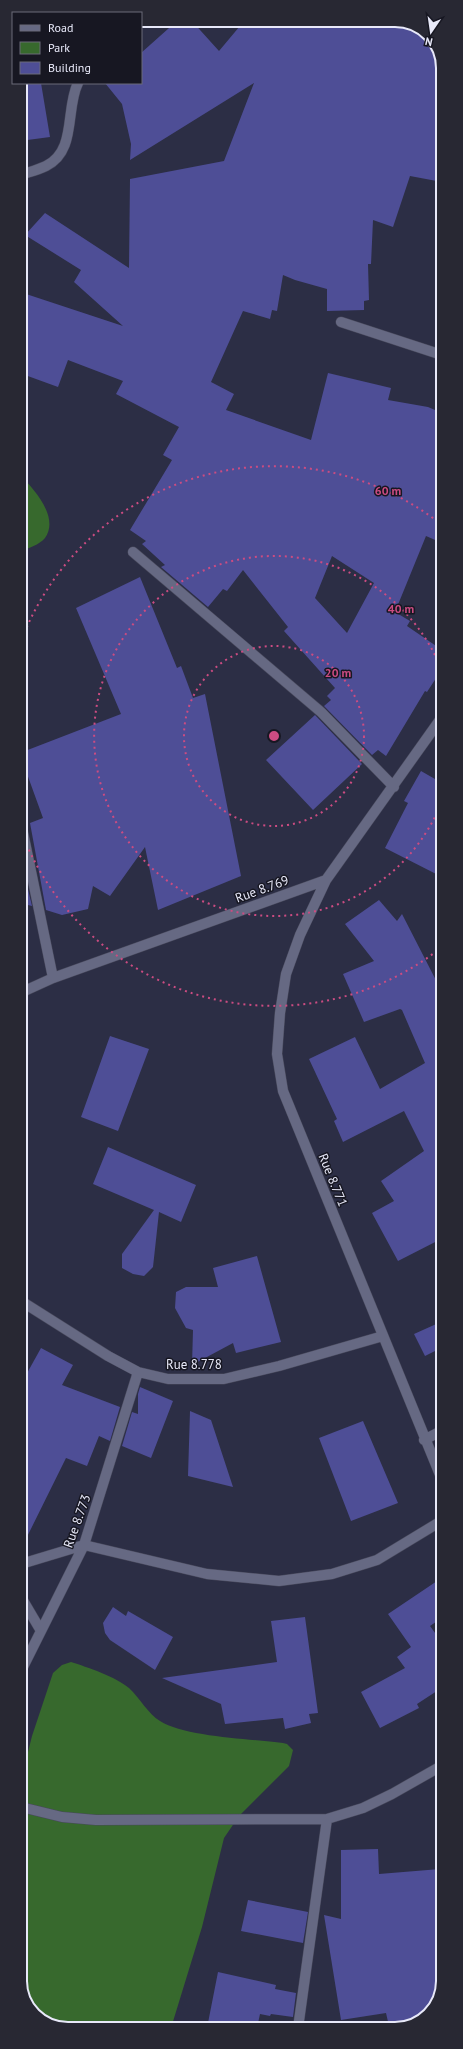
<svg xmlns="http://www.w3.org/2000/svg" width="463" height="2049" font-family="'PT Sans',sans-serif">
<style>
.green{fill:#37692d}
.building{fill:#4e4e96;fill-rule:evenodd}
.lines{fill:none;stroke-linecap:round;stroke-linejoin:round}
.minor-casing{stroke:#48495c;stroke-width:11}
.minor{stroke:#666983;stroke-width:10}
.ring{fill:none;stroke:#cc4c82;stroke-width:2;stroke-dasharray:2 4}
.labels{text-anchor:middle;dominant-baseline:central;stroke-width:3;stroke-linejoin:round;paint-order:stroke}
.street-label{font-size:13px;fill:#e8e9f9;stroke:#171722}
.rim{fill:none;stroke:#e8e9f9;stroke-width:2}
.centre{fill:#cc4c82;stroke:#171722;stroke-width:2}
.ring-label{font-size:12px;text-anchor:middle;font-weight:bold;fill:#cc4c82;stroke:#171722;stroke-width:3;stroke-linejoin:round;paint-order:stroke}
</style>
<rect width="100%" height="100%" fill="#2c2e45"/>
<path class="green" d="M20,475C33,488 60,517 45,538C39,545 29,548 20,551Z
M71,1662C87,1667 116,1677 129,1688C140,1698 148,1714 160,1721C185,1737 252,1739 283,1743L287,1744L293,1750L289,1766L239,1816L224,1838L202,1927L171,2028L62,2029L36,2017L21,1990V1780L32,1736L53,1673L62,1665Z"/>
<path class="building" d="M178,20H191L219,51L245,20H401L429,34L442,59V182L410,176L393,227L373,220L371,264H368L369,300L364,301V310L327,311V289L295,280L283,275L277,311L272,310L270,319L243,311L211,382L234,394L226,410L311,440L328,373L391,388L388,400L428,407L442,413V543L426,536L395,612L410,621L407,626L442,650V669L427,692L425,691L386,756L378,750L372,755L324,706L331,700L327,696L335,688L284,631L288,627L243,570L227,591L223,589L208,607L161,567L165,565L142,544L146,541L130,530L172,460L163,455L179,427L116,394L123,381L68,360L58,387L25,375L20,370V292L123,326L74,282L81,270L25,235L45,213L129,268L130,179L224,161L254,83L130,160L131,144L122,104L105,83H141V53ZM332,556L374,583L347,633L315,598Z
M20,83H41L50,137L20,141Z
M140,577L177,668L181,666L193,698L205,694L241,876L158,910L145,847L110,896L93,886L88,909L62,915L46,910L30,823L43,818L22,760L26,758L25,751L121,714L76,608Z
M315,715L362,764L313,810L266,760Z
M421,771L442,783V877L385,848L408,803L404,801Z
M26,881L32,906L20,903V882Z
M379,900L397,921L402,914L443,994V1238L398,1261L372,1213L394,1201L381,1181L424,1151L404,1111L343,1142L334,1121L337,1119L309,1059L355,1037L380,1089L425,1063L402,1010L400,1009L364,1022L343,974L374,961L345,924Z
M110,1036L149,1049L118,1131L81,1117Z
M108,1147L196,1185L181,1222L159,1212L153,1267L144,1276L133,1274L122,1268V1254L154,1210L93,1184Z
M257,1256L281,1342L236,1353L233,1343L192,1365L193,1330L186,1328L175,1308L176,1292L186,1287H218L213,1268Z
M443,1321V1347L425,1356L414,1334Z
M41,1348L73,1365L62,1385L120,1407L110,1441L99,1436L87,1466L66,1458L21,1549V1384Z
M140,1387L173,1401L151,1458L122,1446L132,1412L138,1414V1394Z
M190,1411L211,1420L233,1487L188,1476Z
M363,1421L398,1503L351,1521L319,1438Z
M443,1577V1617L430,1626L443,1644V1687L417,1704L419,1708L380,1728L361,1692L405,1668L397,1657L411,1647L388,1614Z
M113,1607L126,1616L128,1611L173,1637L155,1670L110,1640L105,1633L103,1623Z
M305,1617L318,1713L309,1714L311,1723L285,1729L283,1718L225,1724L221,1704L162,1678L277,1662L271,1621Z
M378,1849L379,1874L440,1869L443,1893V1981L431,2013L419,2019L389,2026L386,2013L341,2020L324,1915L341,1919V1850Z
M248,1900L308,1912L303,1943L241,1931Z
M218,1972L276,1985L275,1989L296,1993L293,2017L271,2014L270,2016L260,2014L257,2028H207Z"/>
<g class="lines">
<g class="minor-casing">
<path id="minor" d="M141,21L142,20
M20,175C29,172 38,170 46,166C77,151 65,109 78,83
M341,322L442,355
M133,552L321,712L394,787
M20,818L53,978
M326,880L300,935L286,974L280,1013L277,1054L283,1091L443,1482
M20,993L53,978L326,880L442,717
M21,1301L108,1356L138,1372L168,1379H224L279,1366L383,1336
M424,1440L443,1430
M21,1564L84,1545L207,1574L279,1581L332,1574L377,1560L443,1520
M21,1597L41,1631
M21,1671L84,1545L138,1372
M21,1807L62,1817L96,1820L327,1819
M298,2028L327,1819L363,1808L392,1794L443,1765"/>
</g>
<use href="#minor" class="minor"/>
</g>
<g class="ring">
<circle cx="274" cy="736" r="90"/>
<path d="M442 801A180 180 0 1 1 442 671"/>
<path d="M442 947A270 270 0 0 1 21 831M20 644A270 270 0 0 1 442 525"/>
</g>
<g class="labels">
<g class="street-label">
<text transform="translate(262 889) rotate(-20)">Rue 8.769</text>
<text transform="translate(333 1180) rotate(68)">Rue 8.771</text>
<text x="194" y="1364">Rue 8.778</text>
<text transform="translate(77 1521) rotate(-70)">Rue 8.773</text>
</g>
</g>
<path d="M0 0H463V2049H0ZM68 27H395A41 41 0 0 1 436 68V1981A41 41 0 0 1 395 2022H68A41 41 0 0 1 27 1981V68A41 41 0 0 1 68 27Z" fill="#282833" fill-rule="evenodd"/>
<path class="rim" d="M68 27H395A41 41 0 0 1 436 68V1981A41 41 0 0 1 395 2022H68A41 41 0 0 1 27 1981V68A41 41 0 0 1 68 27Z"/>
<circle cx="274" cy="736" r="6" class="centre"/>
<g class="ring-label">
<text x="388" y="495">60 m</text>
<text x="401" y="613">40 m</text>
<text x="338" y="677">20 m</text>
</g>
<rect x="12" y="12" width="130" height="72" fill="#171722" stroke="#6b6b78"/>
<rect x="20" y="25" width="20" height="6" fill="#666983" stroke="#6b6b78"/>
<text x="48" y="32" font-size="12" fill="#e8e9f9">Road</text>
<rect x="20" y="42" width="20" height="12" fill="#37692d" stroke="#6b6b78"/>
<text x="48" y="52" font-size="12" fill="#e8e9f9">Park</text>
<rect x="20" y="62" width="20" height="12" fill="#4e4e96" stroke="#6b6b78"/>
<text x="48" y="72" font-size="12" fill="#e8e9f9">Building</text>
<g transform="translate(431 32) rotate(193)" stroke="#171722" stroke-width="3" paint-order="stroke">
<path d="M0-3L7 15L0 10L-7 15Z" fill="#e8e9f9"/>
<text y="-6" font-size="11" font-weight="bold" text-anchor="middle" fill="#e8e9f9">N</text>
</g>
</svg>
